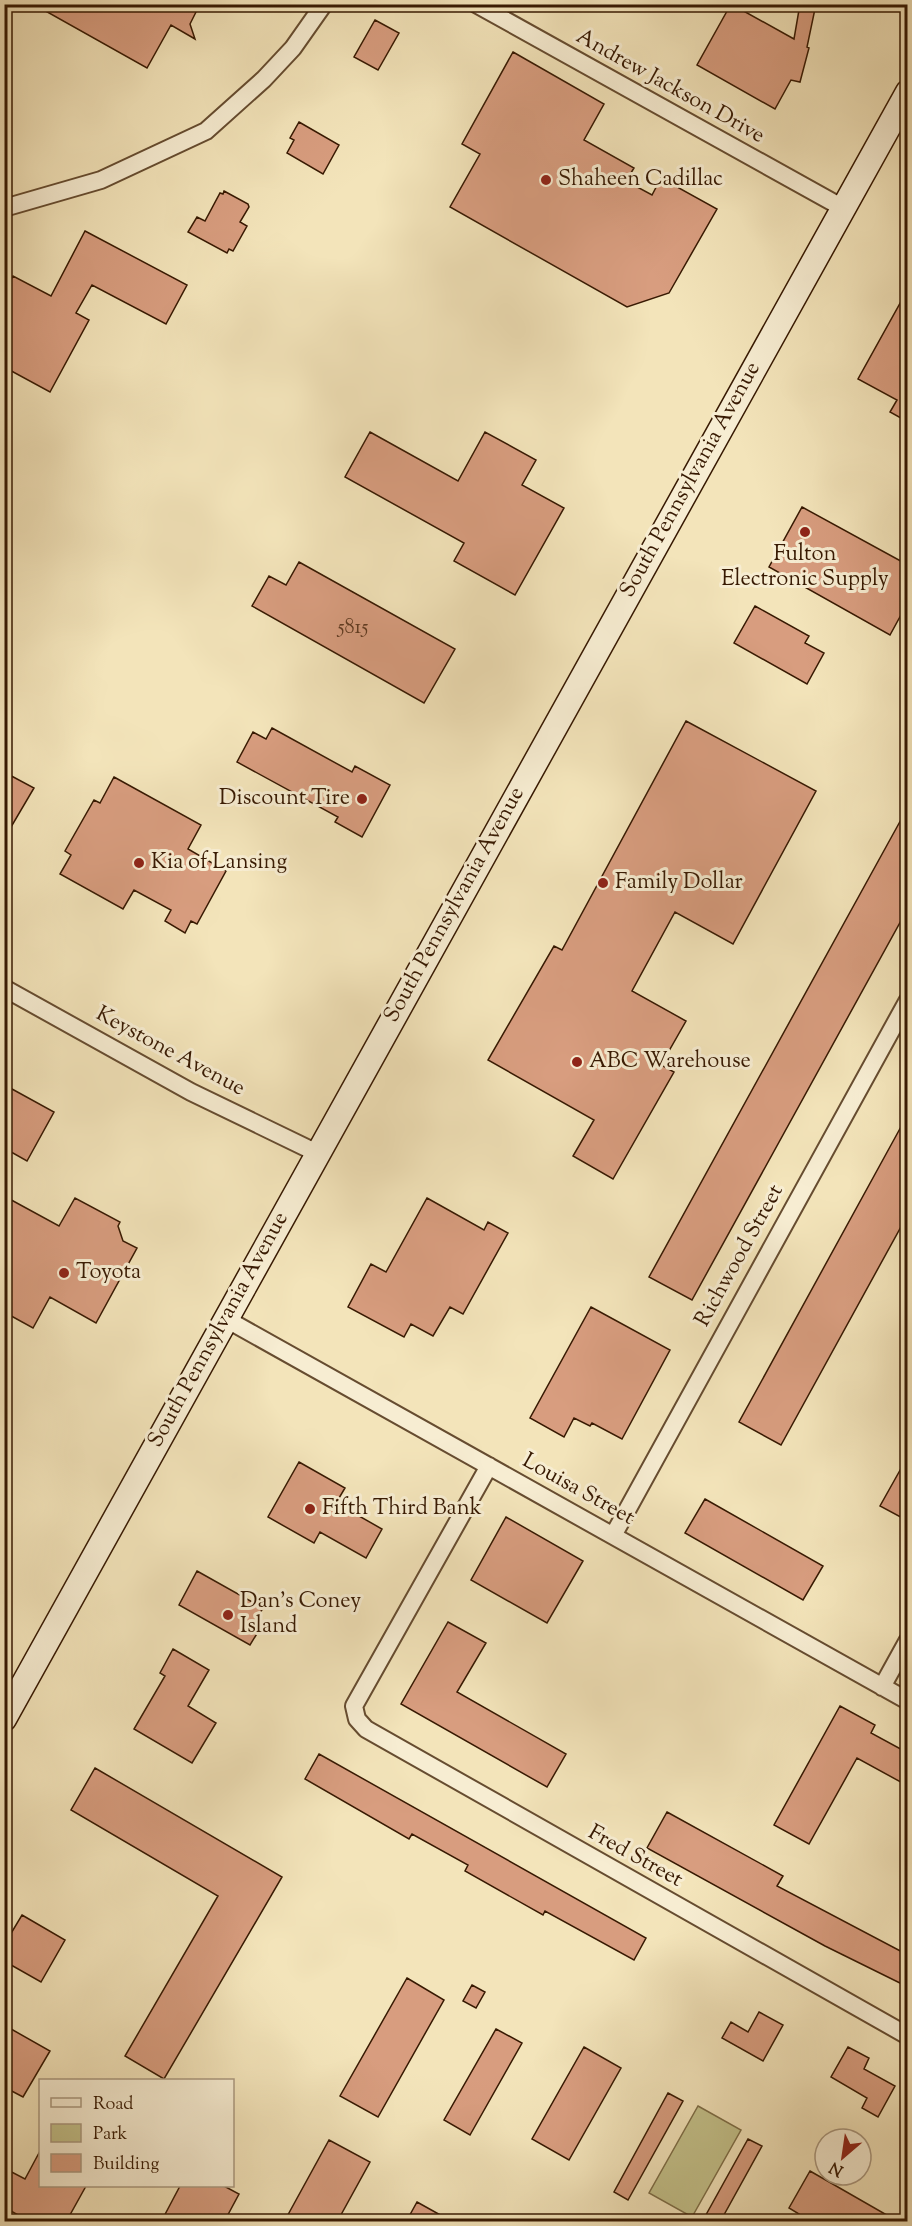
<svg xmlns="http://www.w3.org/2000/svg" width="912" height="2226" font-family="'Sorts Mill Goudy',serif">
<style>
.green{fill:#c3c18a;stroke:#7d6d46;stroke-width:1.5}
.building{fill:#d89d7f;stroke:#371902;stroke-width:1.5}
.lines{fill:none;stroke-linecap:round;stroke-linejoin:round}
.street-casing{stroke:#664c30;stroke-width:20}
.secondary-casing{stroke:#371902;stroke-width:27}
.street{stroke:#f7edd2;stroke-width:16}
.secondary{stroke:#f7edd2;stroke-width:24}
.poi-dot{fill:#8f2418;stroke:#f7edd2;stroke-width:2}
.labels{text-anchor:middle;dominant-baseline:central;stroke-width:6;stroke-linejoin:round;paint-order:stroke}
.number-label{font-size:20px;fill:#5f3a21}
.street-label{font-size:22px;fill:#371902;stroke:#f7edd2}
.poi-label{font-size:22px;fill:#371902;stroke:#f7edd2;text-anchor:start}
</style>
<rect width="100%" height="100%" fill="#f3e4ba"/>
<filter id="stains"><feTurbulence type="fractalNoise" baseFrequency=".00333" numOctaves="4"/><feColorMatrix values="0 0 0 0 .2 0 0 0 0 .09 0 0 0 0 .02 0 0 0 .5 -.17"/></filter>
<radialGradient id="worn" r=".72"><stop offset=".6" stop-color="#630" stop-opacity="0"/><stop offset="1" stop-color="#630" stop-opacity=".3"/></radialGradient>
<path class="green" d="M698,2106L741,2130L692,2217L649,2193Z"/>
<path class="building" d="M33,4H200L190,24L195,39L171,25L147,68Z
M731,4L794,39L800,4H816L807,47L809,48L800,82L791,80L775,109L697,65Z
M375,20L399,33L378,70L354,57Z
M513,52L604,104L584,140L634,168L626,181L652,195L661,178L717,209L669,293L627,307L450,207L480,154L462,144Z
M299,122L339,145L323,174L287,153L294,140L290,138Z
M224,191L248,204L249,207L240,222L247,226L233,251L229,249L227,253L188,232L197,217L205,221L220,193L223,194Z
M85,231L187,285L166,324L92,285L76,313L89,320L50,392L4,367V292L13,276L51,296Z
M908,289V422L890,412L897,400L858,379Z
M370,432L458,481L485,432L536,460L522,485L564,508L515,595L454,561L464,543L345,477Z
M802,507L908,565V602L890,635L769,567Z
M299,562L455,649L424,703L252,606L269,576L286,585Z
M755,606L809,636L805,643L824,653L807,684L734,643Z
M686,721L816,791L733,944L675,912L632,991L686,1021L661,1065L674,1072L613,1179L573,1156L594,1120L488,1060L554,946L562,950Z
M272,728L352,772L355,766L390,785L362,837L335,822L338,817L237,762L253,732L266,739Z
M4,772L34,788L4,839Z
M114,777L201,825L188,849L226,871L197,924L191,921L185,933L165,921L171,910L134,890L123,909L60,874L71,855L65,851L94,800L100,803Z
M908,807V908L692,1300L649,1277Z
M12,1089L54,1112L27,1161L4,1148V1090L9,1093Z
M908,1114V1214L781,1445L739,1422Z
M4,1196L59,1226L75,1198L120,1222L118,1226L123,1241L137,1248L96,1323L50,1297L33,1328L4,1312Z
M427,1198L484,1230L488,1222L508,1233L463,1314L450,1307L433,1336L411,1324L404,1337L348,1307L371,1264L386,1272Z
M591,1307L670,1350L622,1439L592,1423L590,1426L574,1418L564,1437L530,1418Z
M908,1456V1521L880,1506Z
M299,1462L345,1488L336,1503L382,1529L366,1558L320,1532L314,1543L268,1517Z
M705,1499L823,1566L803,1600L685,1533Z
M506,1517L583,1561L547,1623L471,1580Z
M197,1571L263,1608L254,1623L261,1627L250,1645L179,1605Z
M448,1622L486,1643L457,1692L566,1754L547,1787L401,1704Z
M173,1649L209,1670L188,1706L216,1723L192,1763L134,1729L165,1676L160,1673Z
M840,1706L875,1725L871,1733L908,1753V1786L857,1758L809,1844L774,1825Z
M319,1754L646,1938L634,1960L545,1911L543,1915L465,1871L468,1865L412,1834L409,1839L305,1779Z
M95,1768L282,1877L164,2079L125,2056L218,1896L71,1810Z
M667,1812L783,1876L777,1886L908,1955V1987L825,1946L647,1848Z
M22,1915L65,1940L41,1982L4,1961V1945Z
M407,1978L444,2000L378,2117L340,2096Z
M472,1985L485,1992L476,2008L463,2001Z
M759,2012L783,2025L763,2061L722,2038L731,2022L748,2032Z
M4,2025L50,2051L23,2097L4,2087Z
M496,2029L522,2043L470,2135L444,2120Z
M584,2047L621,2068L569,2160L532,2139Z
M848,2047L869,2058L864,2069L895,2086L878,2117L862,2108L867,2098L831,2077Z
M668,2093L683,2101L628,2200L614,2192Z
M748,2139L762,2146L720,2222H702Z
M329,2140L370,2162L337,2222H284Z
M40,2151V2186H86L66,2222H30L4,2207V2168L25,2179Z
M810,2171L899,2222H812L789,2208Z
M180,2186H224L239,2194L224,2222H161Z
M417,2202L453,2222H406Z"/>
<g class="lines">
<g class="street-casing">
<path id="street" d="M476,4L843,208
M4,208L101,180L206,131L264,79L293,48L324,4
M4,988L191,1092L317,1153
M226,1319L908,1701
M489,1466L354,1706L357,1719L366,1729L908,2036
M614,1534L908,1000
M882,1687L908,1640"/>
</g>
<g class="secondary-casing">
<path id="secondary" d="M4,1719L908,92"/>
</g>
<use href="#street" class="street"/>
<use href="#secondary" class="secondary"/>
</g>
<g class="poi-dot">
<circle cx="546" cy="180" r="6"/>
<circle cx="805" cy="532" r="6"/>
<circle cx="362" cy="799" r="6"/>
<circle cx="139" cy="863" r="6"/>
<circle cx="603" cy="883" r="6"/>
<circle cx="577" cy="1062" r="6"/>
<circle cx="64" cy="1273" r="6"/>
<circle cx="310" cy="1509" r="6"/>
<circle cx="228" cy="1615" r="6"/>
</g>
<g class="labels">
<g class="number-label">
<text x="353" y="628">5815</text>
</g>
<g class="street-label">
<text transform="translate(670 87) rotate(29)">Andrew Jackson Drive</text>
<text transform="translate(691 480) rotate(-61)">South Pennsylvania Avenue</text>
<text transform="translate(455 905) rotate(-61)">South Pennsylvania Avenue</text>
<text transform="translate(170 1052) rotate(28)">Keystone Avenue</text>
<text transform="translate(740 1256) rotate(-61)">Richwood Street</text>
<text transform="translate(219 1330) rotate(-61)">South Pennsylvania Avenue</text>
<text transform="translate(578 1490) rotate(29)">Louisa Street</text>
<text transform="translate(635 1857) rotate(29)">Fred Street</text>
</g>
<g class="poi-label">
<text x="558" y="180">Shaheen Cadillac</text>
<text x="805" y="555" text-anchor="middle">Fulton<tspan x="805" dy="25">Electronic Supply</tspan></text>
<text x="350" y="799" text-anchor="end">Discount Tire</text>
<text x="151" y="863">Kia of Lansing</text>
<text x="615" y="883">Family Dollar</text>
<text x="589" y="1062">ABC Warehouse</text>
<text x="76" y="1273">Toyota</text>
<text x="322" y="1509">Fifth Third Bank</text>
<text x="240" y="1602">Dan's Coney<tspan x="240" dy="25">Island</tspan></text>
</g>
</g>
<rect width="912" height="2226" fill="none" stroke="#f3e4ba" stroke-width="24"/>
<rect x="6" y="6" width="900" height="2214" fill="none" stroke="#371902" stroke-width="3"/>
<rect x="12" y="12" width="888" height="2202" fill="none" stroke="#371902" stroke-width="1.5"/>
<rect x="39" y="2079" width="195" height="108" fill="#f7edd2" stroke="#aa987f" stroke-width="1.5"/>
<rect x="51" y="2098" width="30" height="9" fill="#f7edd2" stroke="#aa987f" stroke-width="1.5"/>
<text x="93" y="2109" font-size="18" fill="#371902">Road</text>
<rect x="51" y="2124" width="30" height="18" fill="#c3c18a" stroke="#aa987f" stroke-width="1.5"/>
<text x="93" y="2139" font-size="18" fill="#371902">Park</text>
<rect x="51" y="2154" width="30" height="18" fill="#d89d7f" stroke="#aa987f" stroke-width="1.5"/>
<text x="93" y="2169" font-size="18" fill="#371902">Building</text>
<g transform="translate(843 2157) rotate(209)"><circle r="28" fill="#f7edd2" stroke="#aa987f" stroke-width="1.5"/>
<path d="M0-4.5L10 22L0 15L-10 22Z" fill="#8f2418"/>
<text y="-9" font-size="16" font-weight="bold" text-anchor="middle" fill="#371902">N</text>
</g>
<rect width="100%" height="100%" filter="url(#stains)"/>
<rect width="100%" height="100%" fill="url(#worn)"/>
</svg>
